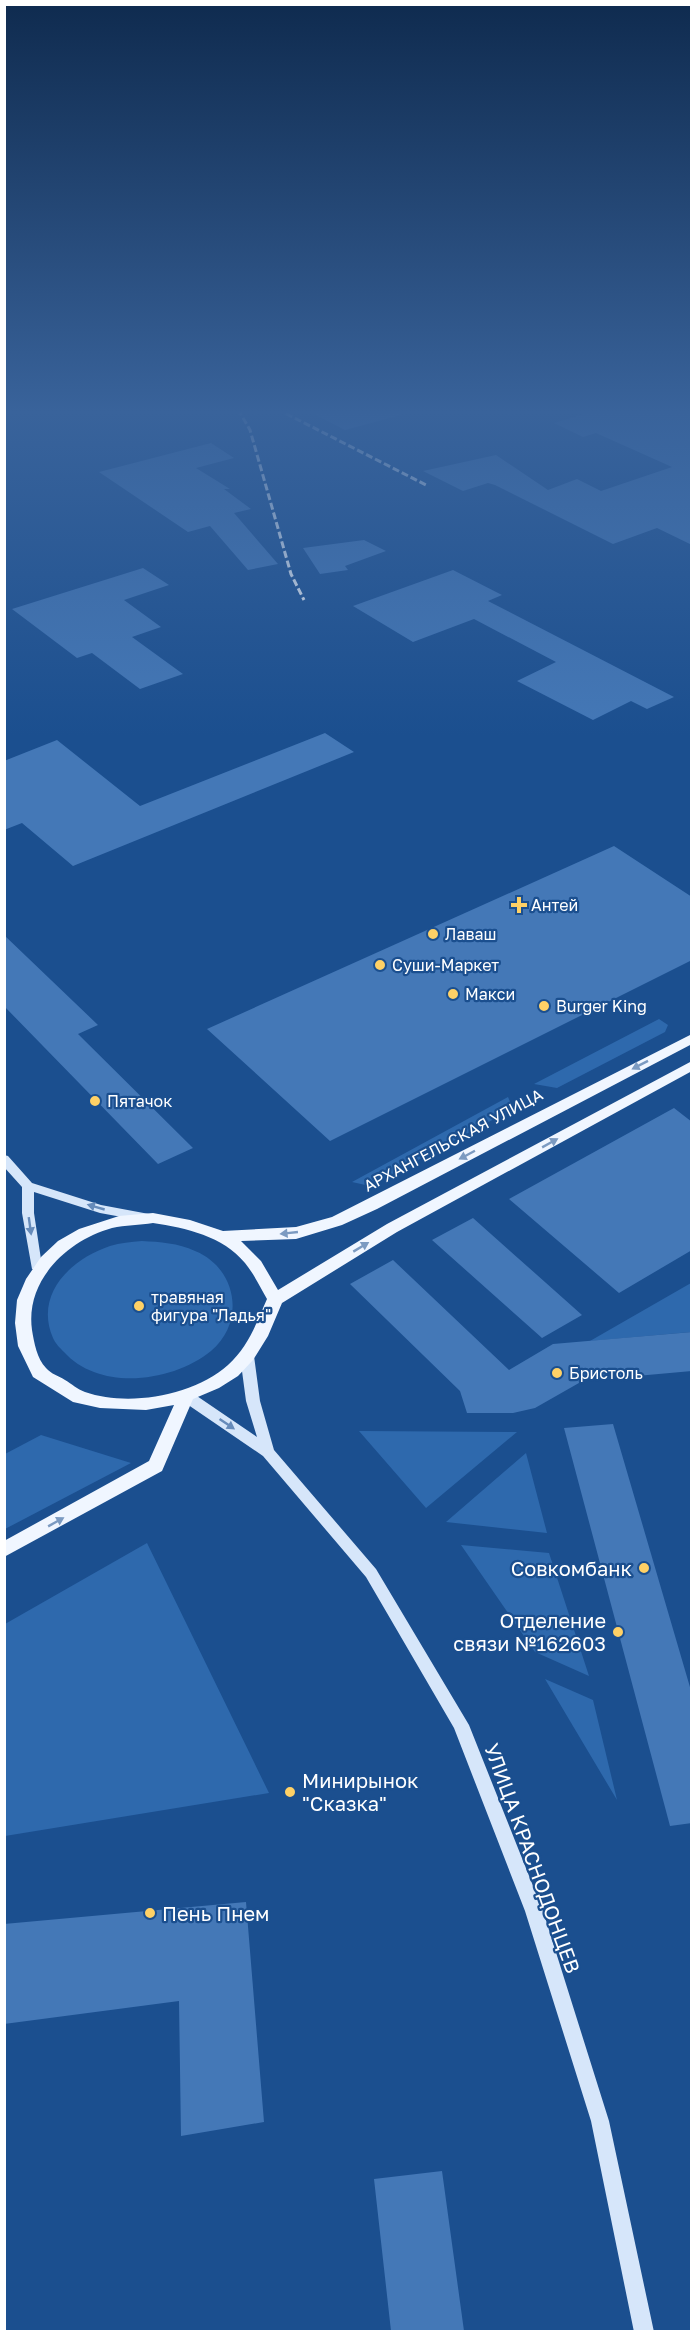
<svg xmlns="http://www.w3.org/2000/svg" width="696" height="2336" font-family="'Golos Text',sans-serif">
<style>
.green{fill:#2e69ad}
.building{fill:#4478b7}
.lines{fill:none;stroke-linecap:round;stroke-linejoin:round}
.secondary{fill:#d6e6fa;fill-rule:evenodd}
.primary{fill:#f0f6ff;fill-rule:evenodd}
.rail{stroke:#fff;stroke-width:3;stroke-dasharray:7 3;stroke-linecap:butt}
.oneway{fill:#7b9ac1}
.oneway2{fill:#668bba}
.poi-dot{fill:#ffd166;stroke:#1b4f8f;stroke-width:2}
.labels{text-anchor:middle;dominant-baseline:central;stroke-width:4.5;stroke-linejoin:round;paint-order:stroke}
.poi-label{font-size:16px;fill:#fff;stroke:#1b4f8f;text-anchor:start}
.street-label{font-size:16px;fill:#fff;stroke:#1b4f8f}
.near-poi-label{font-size:20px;fill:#fff;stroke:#1b4f8f;text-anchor:end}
.near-street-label{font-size:20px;fill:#fff;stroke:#1b4f8f}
</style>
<rect width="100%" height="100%" fill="#1b4f8f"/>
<path class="green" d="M659,1019L668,1025L665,1032L557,1088L534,1084Z
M508,1097L511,1104L507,1112L370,1186L352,1182Z
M142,1241C160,1242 178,1243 195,1251C237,1268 246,1322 211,1351C173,1382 100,1392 64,1352C60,1348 55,1343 53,1338C34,1294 71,1259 110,1246C120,1243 131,1242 142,1241Z
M691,1283V1332L590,1341Z
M359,1431L517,1432L426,1508Z
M41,1435L131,1463L5,1529V1454Z
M526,1453L547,1533L446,1522Z
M147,1543L269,1793L5,1836V1624Z
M461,1545L549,1553L589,1676L535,1652Z
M545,1679L593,1700L617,1800Z"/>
<path class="building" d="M304,409H400L401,415L345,430Z
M601,409H692V545L657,528L613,544L495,485L488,483L463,491L423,471L496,455L548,490L577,479L601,491L672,467L596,433L583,437L554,423Z
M211,443L234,458L196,468L230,489H224L251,509L234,513L278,564L248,570L210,526L188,532L99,472Z
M364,540L386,551L345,566L348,570L320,574L303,548Z
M143,568L169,585L124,600L161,627L132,637L183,674L140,689L92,653L77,658L12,609Z
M453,570L502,595L488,601L674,697L647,709L631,701L593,720L517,681L556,662L474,619L413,642L353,606Z
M325,733L354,752L73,866L22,823L4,830V761L57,740L140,806Z
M614,846L692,897V960L330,1141L207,1029Z
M4,935L98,1025L78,1034L193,1148L158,1164L4,1006Z
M674,1108L692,1122V1250L619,1293L509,1199Z
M473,1218L582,1315L542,1338L432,1240Z
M393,1260L509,1370L553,1344L692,1332V1371L603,1379L600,1371L535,1408L513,1413H467L460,1391L350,1284Z
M613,1424L692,1694V1823L670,1826L564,1428Z
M246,1902L264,2122L181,2136L179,2001L4,2024V1924Z
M442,2171L464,2331H391L374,2179Z"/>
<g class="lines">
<path class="secondary" d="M4,1155L8,1156L32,1183L101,1205L149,1214L155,1218L149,1222L100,1213L34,1192V1213L42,1266L40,1269H32L22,1213V1187L4,1167Z
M247,1351L252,1352L254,1356L260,1401L274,1450L376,1569L469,1725L543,1911L609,2121L654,2332H634L591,2121L525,1911L454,1728L366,1577L263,1456L181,1400L179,1396L181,1392L186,1391L191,1392L257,1437L246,1401L240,1356L242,1352Z"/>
<path class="primary" d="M692,1034V1044L377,1209L342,1225L296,1239L241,1241L261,1261L278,1290L387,1224L692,1061V1071L397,1232L282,1303L268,1336L253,1360L238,1376L219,1388L193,1399L162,1471L4,1557V1541L149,1461L174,1405L146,1410L100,1408L73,1402L33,1377L18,1346L15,1323L17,1300L26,1279L41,1257L58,1241L79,1229L119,1216L153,1213L190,1220L223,1231L296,1227L332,1217ZM153,1223C186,1228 223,1236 245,1263C254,1274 260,1287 267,1299C256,1324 248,1347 228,1365C193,1396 128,1407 85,1392C77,1389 72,1384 65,1380C59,1376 51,1374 46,1368C37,1359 34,1342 32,1330C25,1280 68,1240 112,1228C125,1225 140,1225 153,1223Z"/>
<path class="rail" d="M238,409L250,430L291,574L304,600
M277,409L428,486"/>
</g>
<defs><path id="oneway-solid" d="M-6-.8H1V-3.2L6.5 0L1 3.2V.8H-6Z" transform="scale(1.5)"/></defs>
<g class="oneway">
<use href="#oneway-solid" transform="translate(640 1065) rotate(153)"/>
<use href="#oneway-solid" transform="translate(550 1143) rotate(-29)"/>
<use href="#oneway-solid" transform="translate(467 1155) rotate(152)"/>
<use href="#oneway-solid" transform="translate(289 1233) rotate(174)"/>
<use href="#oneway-solid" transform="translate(361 1247) rotate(-31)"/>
<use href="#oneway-solid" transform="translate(56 1522) rotate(-29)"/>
</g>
<g class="oneway2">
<use href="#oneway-solid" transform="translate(96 1207) rotate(-164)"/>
<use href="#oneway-solid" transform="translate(30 1226) rotate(82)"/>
<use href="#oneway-solid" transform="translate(227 1424) rotate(34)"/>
</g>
<linearGradient id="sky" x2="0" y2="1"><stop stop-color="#0f2b4f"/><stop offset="0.56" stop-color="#39639b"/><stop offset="1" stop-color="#39639b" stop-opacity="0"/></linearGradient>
<rect width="696" height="736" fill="url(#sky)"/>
<g class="poi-dot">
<path d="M516 896h6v6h6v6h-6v6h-6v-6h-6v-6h6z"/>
<circle cx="433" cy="934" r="6"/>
<circle cx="380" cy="965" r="6"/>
<circle cx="453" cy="994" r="6"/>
<circle cx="544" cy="1006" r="6"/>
<circle cx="95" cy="1101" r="6"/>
<circle cx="139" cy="1306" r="6"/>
<circle cx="557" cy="1373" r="6"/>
<circle cx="644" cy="1568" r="6"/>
<circle cx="618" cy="1632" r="6"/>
<circle cx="290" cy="1792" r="6"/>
<circle cx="150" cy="1913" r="6"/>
</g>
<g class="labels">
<g class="poi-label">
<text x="531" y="905">Антей</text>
<text x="445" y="934">Лаваш</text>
<text x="392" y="965">Суши-Маркет</text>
<text x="465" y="994">Макси</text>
<text x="556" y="1006">Burger King</text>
<text x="107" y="1101">Пятачок</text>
<text x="151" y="1297">травяная<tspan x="151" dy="18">фигура "Ладья"</tspan></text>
<text x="569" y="1373">Бристоль</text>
</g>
<g class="street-label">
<text transform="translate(453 1140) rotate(-28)">АРХАНГЕЛЬСКАЯ УЛИЦА</text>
</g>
<g class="near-poi-label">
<text x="632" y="1568">Совкомбанк</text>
<text x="606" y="1620">Отделение<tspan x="606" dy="23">связи №162603</tspan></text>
<text x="302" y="1780" text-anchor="start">Минирынок<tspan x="302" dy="23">"Сказка"</tspan></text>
<text x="162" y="1913" text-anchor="start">Пень Пнем</text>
</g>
<g class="near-street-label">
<text transform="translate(533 1858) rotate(70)">УЛИЦА КРАСНОДОНЦЕВ</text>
</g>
</g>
<rect width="696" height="2336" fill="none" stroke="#ffffff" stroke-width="12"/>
</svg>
